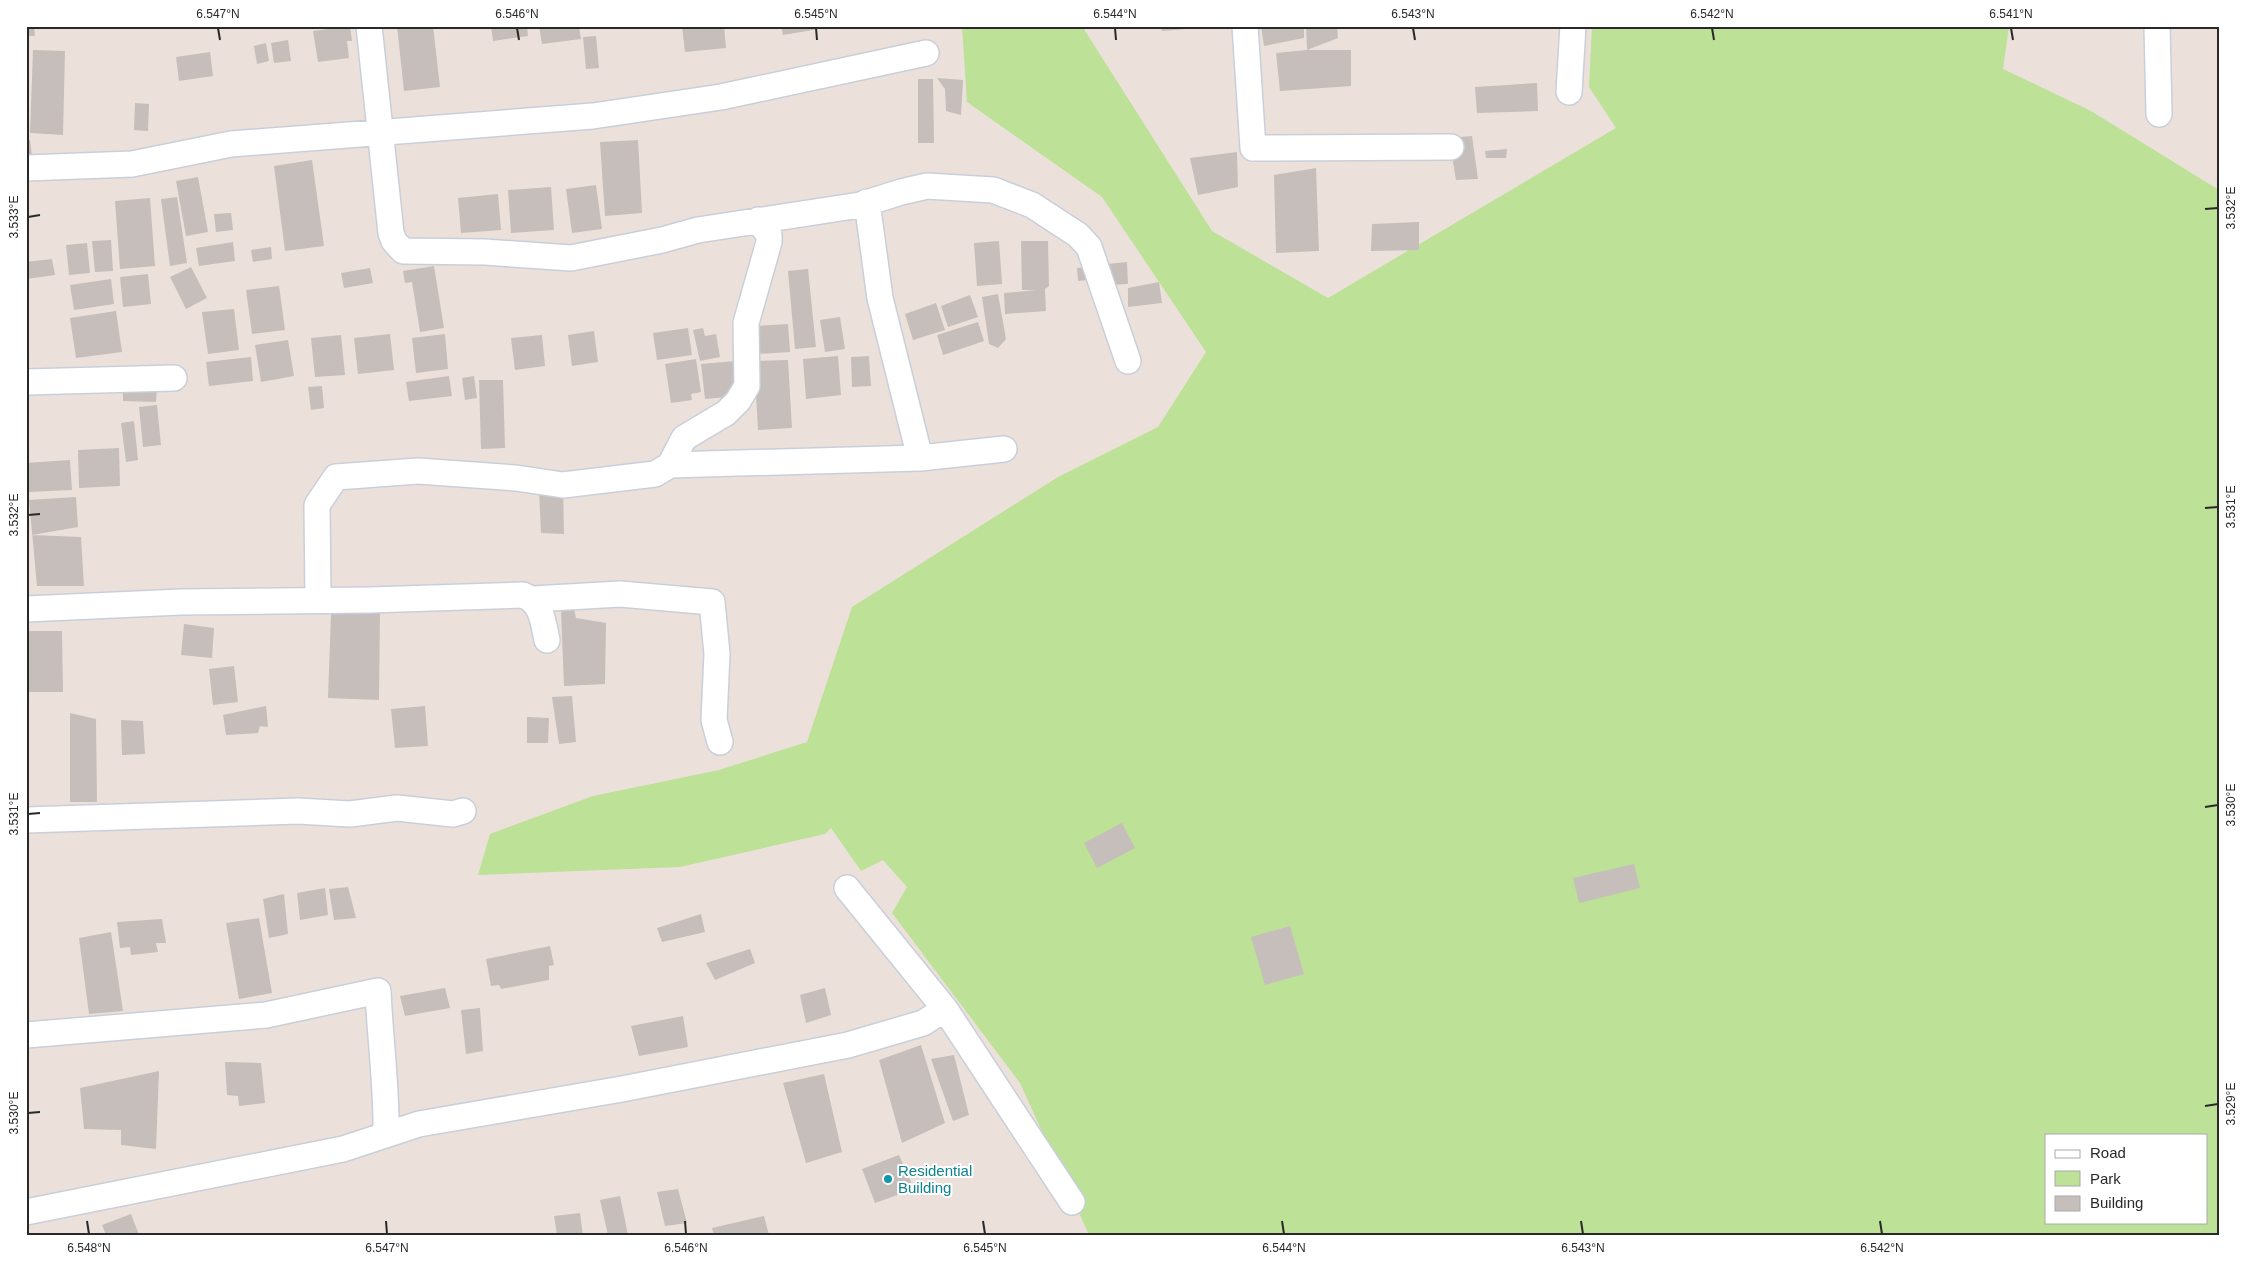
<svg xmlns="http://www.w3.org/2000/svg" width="2245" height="1261" font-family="Helvetica,sans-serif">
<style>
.green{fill:#bce197;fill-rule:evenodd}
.building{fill:#c6beba}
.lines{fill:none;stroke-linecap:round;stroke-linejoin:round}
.minor-casing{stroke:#c9cfda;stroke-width:28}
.minor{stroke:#fff;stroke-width:25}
.ticks{fill:none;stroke:#292929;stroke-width:2}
.culture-dot{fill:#0f9aa8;stroke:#fff;stroke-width:2}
.labels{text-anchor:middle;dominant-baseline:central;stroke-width:4;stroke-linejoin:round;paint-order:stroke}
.culture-label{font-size:15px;fill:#0d838f;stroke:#fff;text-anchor:start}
.neatline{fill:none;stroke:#292929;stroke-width:2}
.ticks-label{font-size:12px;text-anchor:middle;fill:#292929}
</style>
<rect width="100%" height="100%" fill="#ebe1da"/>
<path class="green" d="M962,26H1082L1212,231L1328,298L1616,128L1589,87L1592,26H2009L2003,69L2091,111L2219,190V1235H1089L1020,1083L892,913L907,887L883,860L861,871L831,828L825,834L680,867L478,875L490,834L593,796L719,770L807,742L852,607L1058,477L1158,427L1206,352L1102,197L967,102ZM2046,1135H2206V1222H2046Z"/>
<path class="building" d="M26,26H34L35,36H26Z
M350,26L352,41H347L349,58L318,62L313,31Z
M397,26H433L440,87L404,91Z
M491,26H527L528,36L493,41Z
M539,26H579L581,39L542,44Z
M682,26H724L726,48L685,52Z
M781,26H818L819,29L783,35Z
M1161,26H1198V28L1162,31Z
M1261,26H1304V38L1264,46Z
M1306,26H1337L1338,38L1307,50Z
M596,36L599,68L586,69L583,37Z
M288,40L291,61L274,63L271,43Z
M266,43L269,61L257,64L254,46Z
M33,50L65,51L63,135L30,133Z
M1307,50H1351V86L1280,91L1276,53Z
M210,52L213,76L179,81L176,57Z
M937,78L963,80L961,115L946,111L945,89Z
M918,79H933L934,143H918Z
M1537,83L1538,111L1477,113L1475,87Z
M135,103L149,104L148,131L134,130Z
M1472,136L1478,179L1456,180L1449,138Z
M30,140L32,156H26V141Z
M638,140L642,213L605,216L600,142Z
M1507,149L1506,158H1486L1485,151Z
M1237,152L1238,187L1198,195L1190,158Z
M312,160L324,246L285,251L274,166Z
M1316,168L1319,251L1276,253L1274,175Z
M198,177L208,232L186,236L176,181Z
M596,185L602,229L572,233L566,189Z
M551,187L554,230L511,233L508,190Z
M498,194L501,230L461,233L458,198Z
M177,197L187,263L170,266L161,199Z
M150,198L155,266L120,269L115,201Z
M231,213L233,230L216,232L214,214Z
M1419,222V250L1371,251L1372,224Z
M111,240L113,271L95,272L92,241Z
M999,241L1002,284L977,286L974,243Z
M1021,241H1048L1049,286L1045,289L1046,311L1005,314L1004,293L1036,290H1022Z
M233,242L235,261L199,266L196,248Z
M87,243L90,273L69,275L66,245Z
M271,247L272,259L253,262L251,250Z
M52,259L55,275L26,279V262Z
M1127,262L1128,284L1109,285L1108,264Z
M434,266L444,328L420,332L412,282L405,283L403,271Z
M191,267L207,298L186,309L170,277Z
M1089,267V280L1078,281L1077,268Z
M370,268L373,283L344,288L341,273Z
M808,269L816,347L795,349L788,271Z
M148,274L151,304L123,307L120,277Z
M111,279L114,304L74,310L70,285Z
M1159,282L1162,303L1128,307V288Z
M279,286L285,330L252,334L246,290Z
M998,294L1006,339L998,348L989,344L982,297Z
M970,295L978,317L948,327L941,306Z
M936,303L945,330L913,340L905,314Z
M234,309L239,350L208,354L202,312Z
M116,311L122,352L76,358L70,318Z
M840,317L845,349L825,352L820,320Z
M978,322L984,341L943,355L937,335Z
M788,324L790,352L756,354L754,326Z
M688,328L692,355L657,360L653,333Z
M703,328L705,336L716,334L720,357L700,361L693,330Z
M594,331L598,362L572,366L568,335Z
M390,334L394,370L358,374L354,338Z
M445,334L448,369L416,373L412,338Z
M341,335L345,375L315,377L311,338Z
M542,335L545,366L515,370L511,338Z
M288,340L294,376L261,382L255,345Z
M838,356L841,395L806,399L803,359Z
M869,356L871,386L852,387L851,357Z
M251,357L253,381L209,386L206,362Z
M696,359L701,392L691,394L692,400L671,403L665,364Z
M788,360L792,428L758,430L754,361Z
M735,361L739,396L705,399L701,364Z
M449,376L452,396L409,401L406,382Z
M474,376L477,398L465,400L462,378Z
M479,380H503L505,448L481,449Z
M322,386L324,408L311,410L308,387Z
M123,388H157L156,402L123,401Z
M157,405L161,445L143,447L139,407Z
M134,421L138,460L126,462L121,423Z
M119,448L120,486L79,488L78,450Z
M70,460L72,490L28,492L26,463Z
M563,485L564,534L541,533L539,490Z
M76,497L78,527L32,535L81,537L84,586H37L29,500Z
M573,605L576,618L606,623L605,684L564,686L561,611Z
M380,610L379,700L328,698L331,613Z
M184,624L214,628L212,658L181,655Z
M26,631H62L63,692H26Z
M234,666L238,702L213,705L209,669Z
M572,696L576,742L559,744L552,697Z
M266,706L268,727L260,726L258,733L226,735L223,715Z
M425,706L428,746L395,748L391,709Z
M70,713L96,719L97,802H70Z
M527,717L549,718L548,743H527Z
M121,720L143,721L145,754L122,755Z
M1122,823L1135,848L1097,868L1084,843Z
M1634,864L1640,888L1579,903L1573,878Z
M348,887L356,918L334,920L329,889Z
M325,888L328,915L300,920L297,893Z
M284,894L288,934L269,938L263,899Z
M701,914L705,932L662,942L657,928Z
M259,918L272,993L239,999L226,923Z
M162,919L166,943H156L158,952L131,955L130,947L120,948L117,922Z
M1290,926L1304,974L1265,985L1251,937Z
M111,932L123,1011L89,1014L79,938Z
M550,946L554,965L549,966V980L501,989L499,985L491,986L486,959Z
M750,949L755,963L715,980L706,963Z
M445,988L450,1008L405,1016L400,996Z
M825,988L831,1015L806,1023L800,995Z
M480,1008L483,1051L466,1054L461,1010Z
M683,1016L688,1047L639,1056L631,1026Z
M921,1045L945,1123L902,1143L879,1060Z
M954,1055L969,1115L953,1121L931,1059Z
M225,1062L261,1063L265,1103L239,1106L238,1096L227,1095Z
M159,1071L156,1149L121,1145V1130L84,1129L80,1088Z
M824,1074L842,1152L806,1163L783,1083Z
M899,1155L914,1189L875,1203L862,1169Z
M678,1189L687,1223L665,1226L657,1192Z
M620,1196L628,1235H608L600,1200Z
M580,1213L583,1235H557L554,1216Z
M131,1214L139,1235H106L102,1225Z
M764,1216L769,1235H714L712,1228Z"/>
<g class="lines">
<g class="minor-casing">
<path id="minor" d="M369,26L391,233L394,241L403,251L485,252L571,258L662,240L698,230L860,205L901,192L927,186L993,190L1032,205L1078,235L1089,247L1128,361
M1245,26L1253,148L1451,147
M2157,26L2159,114
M1569,92L1573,26
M26,168L132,164L231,144L593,116L721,97L926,53
M26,382L174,378
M920,458L1004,449
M670,465L920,458L880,298L867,202
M533,599L620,594L712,602L717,654L714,720L720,742
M318,600L317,505L336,477L418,471L516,478L563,485L655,474L670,465L684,438L726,413L738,401L747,386L746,323L769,242V235L758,220
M26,609L181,602L370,600L523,595C542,602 543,622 547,640
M26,820L298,811L350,814L397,808L453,814L463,811
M847,888L945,1009L1072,1202
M26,1035L266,1015L378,991C380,1039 387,1087 386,1135
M26,1212L343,1149L419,1124L622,1089L848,1045L923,1023L945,1009"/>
</g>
<use href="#minor" class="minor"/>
</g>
<path class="ticks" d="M218,28L220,40M517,28L519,40M816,28L817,40M1115,28L1116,40M1413,28L1415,40M1712,28L1714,40M2011,28L2013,40M2205,209L2218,208M28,217L40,215M2205,508L2218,507M28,515L40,514M2205,807L2218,805M28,814L40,813M2205,1106L2218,1104M28,1113L40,1112M87,1221L89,1234M386,1221L387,1234M685,1221L686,1234M983,1221L985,1234M1282,1221L1284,1234M1581,1221L1583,1234M1880,1221L1882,1234"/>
<circle class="culture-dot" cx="888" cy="1179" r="5"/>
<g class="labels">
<g class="culture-label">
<text x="898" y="1170">Residential<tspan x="898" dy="17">Building</tspan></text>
</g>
</g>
<rect width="2245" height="1261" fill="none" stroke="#ffffff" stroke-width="55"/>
<rect x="2045" y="1134" width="162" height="90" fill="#ffffff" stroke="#a9a9a9"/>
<rect x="2055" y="1150" width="25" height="8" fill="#ffffff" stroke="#a9a9a9"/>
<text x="2090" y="1158" font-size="15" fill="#292929">Road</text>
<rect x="2055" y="1171" width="25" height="15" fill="#bce197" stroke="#a9a9a9"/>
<text x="2090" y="1184" font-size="15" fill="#292929">Park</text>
<rect x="2055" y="1196" width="25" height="15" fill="#c6beba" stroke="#a9a9a9"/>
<text x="2090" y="1208" font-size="15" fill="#292929">Building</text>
<rect x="28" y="28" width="2190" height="1206" class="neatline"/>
<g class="ticks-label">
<text x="218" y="18">6.547°N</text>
<text x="517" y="18">6.546°N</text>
<text x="816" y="18">6.545°N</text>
<text x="1115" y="18">6.544°N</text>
<text x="1413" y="18">6.543°N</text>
<text x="1712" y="18">6.542°N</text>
<text x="2011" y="18">6.541°N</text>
<text transform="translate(2231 208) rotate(-90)" y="4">3.532°E</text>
<text transform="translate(14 217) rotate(-90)" y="4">3.533°E</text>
<text transform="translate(2231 507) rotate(-90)" y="4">3.531°E</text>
<text transform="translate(14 515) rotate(-90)" y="4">3.532°E</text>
<text transform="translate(2231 805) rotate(-90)" y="4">3.530°E</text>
<text transform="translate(14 814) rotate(-90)" y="4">3.531°E</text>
<text transform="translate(2231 1104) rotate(-90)" y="4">3.529°E</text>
<text transform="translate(14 1113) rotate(-90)" y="4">3.530°E</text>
<text x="89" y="1252">6.548°N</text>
<text x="387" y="1252">6.547°N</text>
<text x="686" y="1252">6.546°N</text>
<text x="985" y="1252">6.545°N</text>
<text x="1284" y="1252">6.544°N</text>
<text x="1583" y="1252">6.543°N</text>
<text x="1882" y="1252">6.542°N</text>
</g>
</svg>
